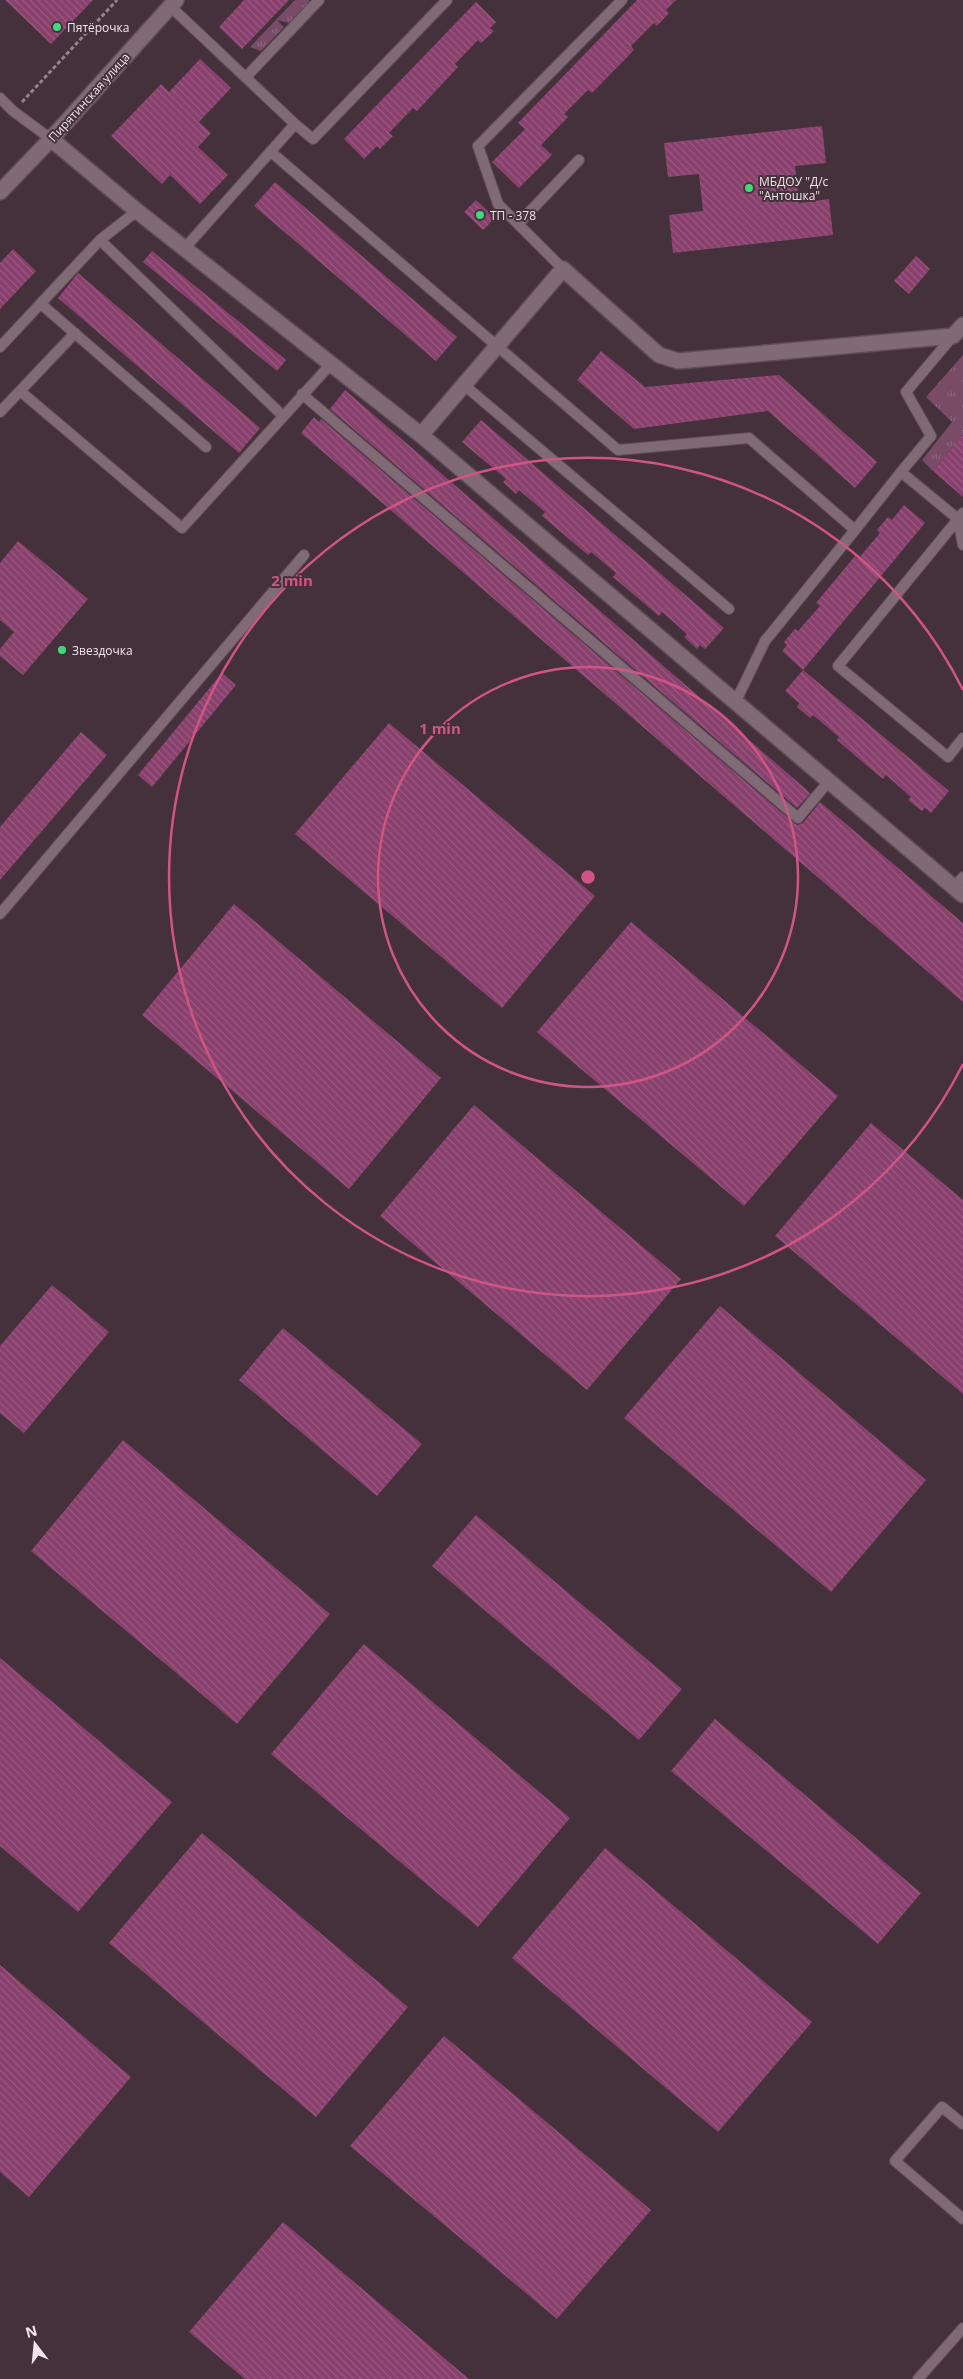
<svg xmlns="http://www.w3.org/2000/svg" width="963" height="2379" font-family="'Open Sans',sans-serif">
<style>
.grass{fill:url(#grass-tufts)}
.building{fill:url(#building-back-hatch)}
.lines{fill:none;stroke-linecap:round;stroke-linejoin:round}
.lane-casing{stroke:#5e4d56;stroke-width:12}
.street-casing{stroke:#5e4d56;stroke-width:18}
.secondary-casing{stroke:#5e4d56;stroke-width:18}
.path{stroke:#94848d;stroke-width:3;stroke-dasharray:4 2.5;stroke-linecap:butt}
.lane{stroke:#806a76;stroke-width:10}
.street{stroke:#806a76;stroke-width:15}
.secondary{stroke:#806a76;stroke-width:15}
.ring{fill:none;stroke:#d05586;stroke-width:2.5}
.poi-dot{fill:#44d77b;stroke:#44313b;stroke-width:2}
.labels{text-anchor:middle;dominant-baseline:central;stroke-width:4;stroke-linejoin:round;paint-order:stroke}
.poi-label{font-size:12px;fill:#f1e4eb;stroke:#44313b;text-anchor:start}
.street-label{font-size:12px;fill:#f1e4eb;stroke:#44313b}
.centre{fill:#d05586;stroke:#44313b;stroke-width:2.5}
.ring-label{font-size:15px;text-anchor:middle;font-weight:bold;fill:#d05586;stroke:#44313b;stroke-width:4;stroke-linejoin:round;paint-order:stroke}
</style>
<defs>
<pattern id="grass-tufts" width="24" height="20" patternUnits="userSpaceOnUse" patternTransform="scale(1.25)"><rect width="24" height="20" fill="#7a4b66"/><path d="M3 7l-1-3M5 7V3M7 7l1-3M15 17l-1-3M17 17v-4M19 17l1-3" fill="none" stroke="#8d657c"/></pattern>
<pattern id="building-back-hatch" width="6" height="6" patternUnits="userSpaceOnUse" patternTransform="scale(1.25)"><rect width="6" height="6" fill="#89406c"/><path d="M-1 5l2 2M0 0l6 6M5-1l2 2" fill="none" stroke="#9a5b81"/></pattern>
</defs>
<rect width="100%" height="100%" fill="#44313b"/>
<path class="grass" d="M295,0H308L310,2L289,23L277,20L284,27L261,51L250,47Z
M963,355V435L933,471L922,460L952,422L926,397Z"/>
<path class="building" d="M5,0H93L51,44Z
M244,0H289L242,49L219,27Z
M637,0H676L666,10L669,13L657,26L654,23L631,46L634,50L592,93L588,90L564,114L568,117L541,145L552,155L519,188L492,162L525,129L518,123Z
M476,2L496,22L490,28L494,31L481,43L478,40L455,64L458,67L432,95L417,111L413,108L389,133L393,136L380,149L377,146L364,159L344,139Z
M200,59L231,88L199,122L211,133L198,147L228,175L200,204L170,175L162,184L111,136L161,84L169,92Z
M822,126L826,163L795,166L799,203L829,199L833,235L673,253L669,215L703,211L699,174L668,177L664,143Z
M275,182L457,337L436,361L254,206Z
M476,200L495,218L483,230L464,212Z
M13,249L36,271L0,309V263Z
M152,251L286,360L277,371L143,262Z
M916,256L930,269L909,294L894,281Z
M78,273L260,428L239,453L58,298Z
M601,351L645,387L779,375L877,462L855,488L768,411L634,429L577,380Z
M345,390L808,791L810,794L797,808L330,409Z
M314,417L319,422L321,419L794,823L797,825L803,823L820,802L963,923V1002L301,433Z
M481,420L724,628L705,649L700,645L697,649L684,637L687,634L662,612L659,616L613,577L616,573L591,552L588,555L542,516L545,512L519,490L516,494L503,482L506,479L462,442Z
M963,435V497L933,471Z
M904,505L925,523L803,670L782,651L787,645L784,642L795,629L798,631L820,606L816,603L855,556L858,559L880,533L877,530L888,517L892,520Z
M18,541L88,599L23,675L0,656V649L14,632L0,620V563Z
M803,670L949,791L931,813L925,808L922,811L908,800L911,797L886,775L883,779L859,759L837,740L839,737L813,715L810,718L797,707L799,703L785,691Z
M222,673L236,685L152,787L138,775Z
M389,723L595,896L502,1008L295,834Z
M81,732L107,755L0,880V827Z
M234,904L441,1078L349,1189L142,1015Z
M631,922L838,1096L744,1206L537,1032Z
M474,1105L681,1279L587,1390L380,1216Z
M871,1123L963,1200V1394L775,1236Z
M52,1285L109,1332L24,1433L0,1413V1346Z
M720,1306L926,1480L831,1592L624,1418Z
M283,1328L422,1444L377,1496L239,1380Z
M123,1440L330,1614L237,1724L31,1551Z
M476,1515L682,1689L639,1740L432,1566Z
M364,1644L570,1818L478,1927L271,1754Z
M0,1658L172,1802L78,1912L0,1846Z
M715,1719L921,1893L878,1944L671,1771Z
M202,1833L408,2007L316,2117L109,1943Z
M605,1848L812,2022L718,2132L512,1958Z
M0,1965L131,2077L29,2197L0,2172Z
M444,2036L651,2210L557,2319L350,2146Z
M283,2222L469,2379H245L189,2332Z"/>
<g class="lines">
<g class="lane-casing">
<path id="lane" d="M170,6L295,124L184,249
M246,77L319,0
M0,98L13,111L51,139
M295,124L313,139L447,0
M271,152L618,450L749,438L855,530L765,641L735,703
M519,223L579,160
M100,240L283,416
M563,269L498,204L478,146L622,0
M41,304L206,447
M953,336L906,392L931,436L901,472L958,519L963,545
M0,347L100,240L137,211
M464,385L729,609
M20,391L75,333
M302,394L798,818L829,781
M0,412L20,391L182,528L331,364
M963,513L838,666L948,757L963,738
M855,530L901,472
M954,887L963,877
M0,914L304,555
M963,2124L942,2107L895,2161L963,2219
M918,2379L963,2328"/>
</g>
<g class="street-casing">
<path id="street" d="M51,139L137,211L421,435L963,895
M421,435L563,269L659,355L678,361L953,336L963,325"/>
</g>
<g class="secondary-casing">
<path id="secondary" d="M0,192L51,139L176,0"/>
</g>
<path class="path" d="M22,102L117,0"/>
<use href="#lane" class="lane"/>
<use href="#street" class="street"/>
<use href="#secondary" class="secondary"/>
</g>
<g class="ring">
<circle cx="588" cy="877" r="210"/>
<path d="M963 1064A419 419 0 1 1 963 690"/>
</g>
<g class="poi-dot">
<circle cx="57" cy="27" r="5"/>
<circle cx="749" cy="188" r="5"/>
<circle cx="480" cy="215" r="5"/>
<circle cx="62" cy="650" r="5"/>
</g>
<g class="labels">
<g class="poi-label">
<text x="67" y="27">Пятёрочка</text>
<text x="759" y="181">МБДОУ "Д/с<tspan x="759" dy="14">"Антошка"</tspan></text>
<text x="490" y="215">ТП - 378</text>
<text x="72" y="650">Звездочка</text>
</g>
<g class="street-label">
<text transform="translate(89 97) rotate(-48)">Пирятинская улица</text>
</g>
</g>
<circle cx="588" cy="877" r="8" class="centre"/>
<g class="ring-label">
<text x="292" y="586">2 min</text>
<text x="440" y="734">1 min</text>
</g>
<g transform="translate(35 2344) rotate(344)" stroke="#44313b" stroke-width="4" paint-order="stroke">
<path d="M0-4L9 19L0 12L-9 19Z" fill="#f1e4eb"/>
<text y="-8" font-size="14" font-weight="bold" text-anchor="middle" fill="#f1e4eb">N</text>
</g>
</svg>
